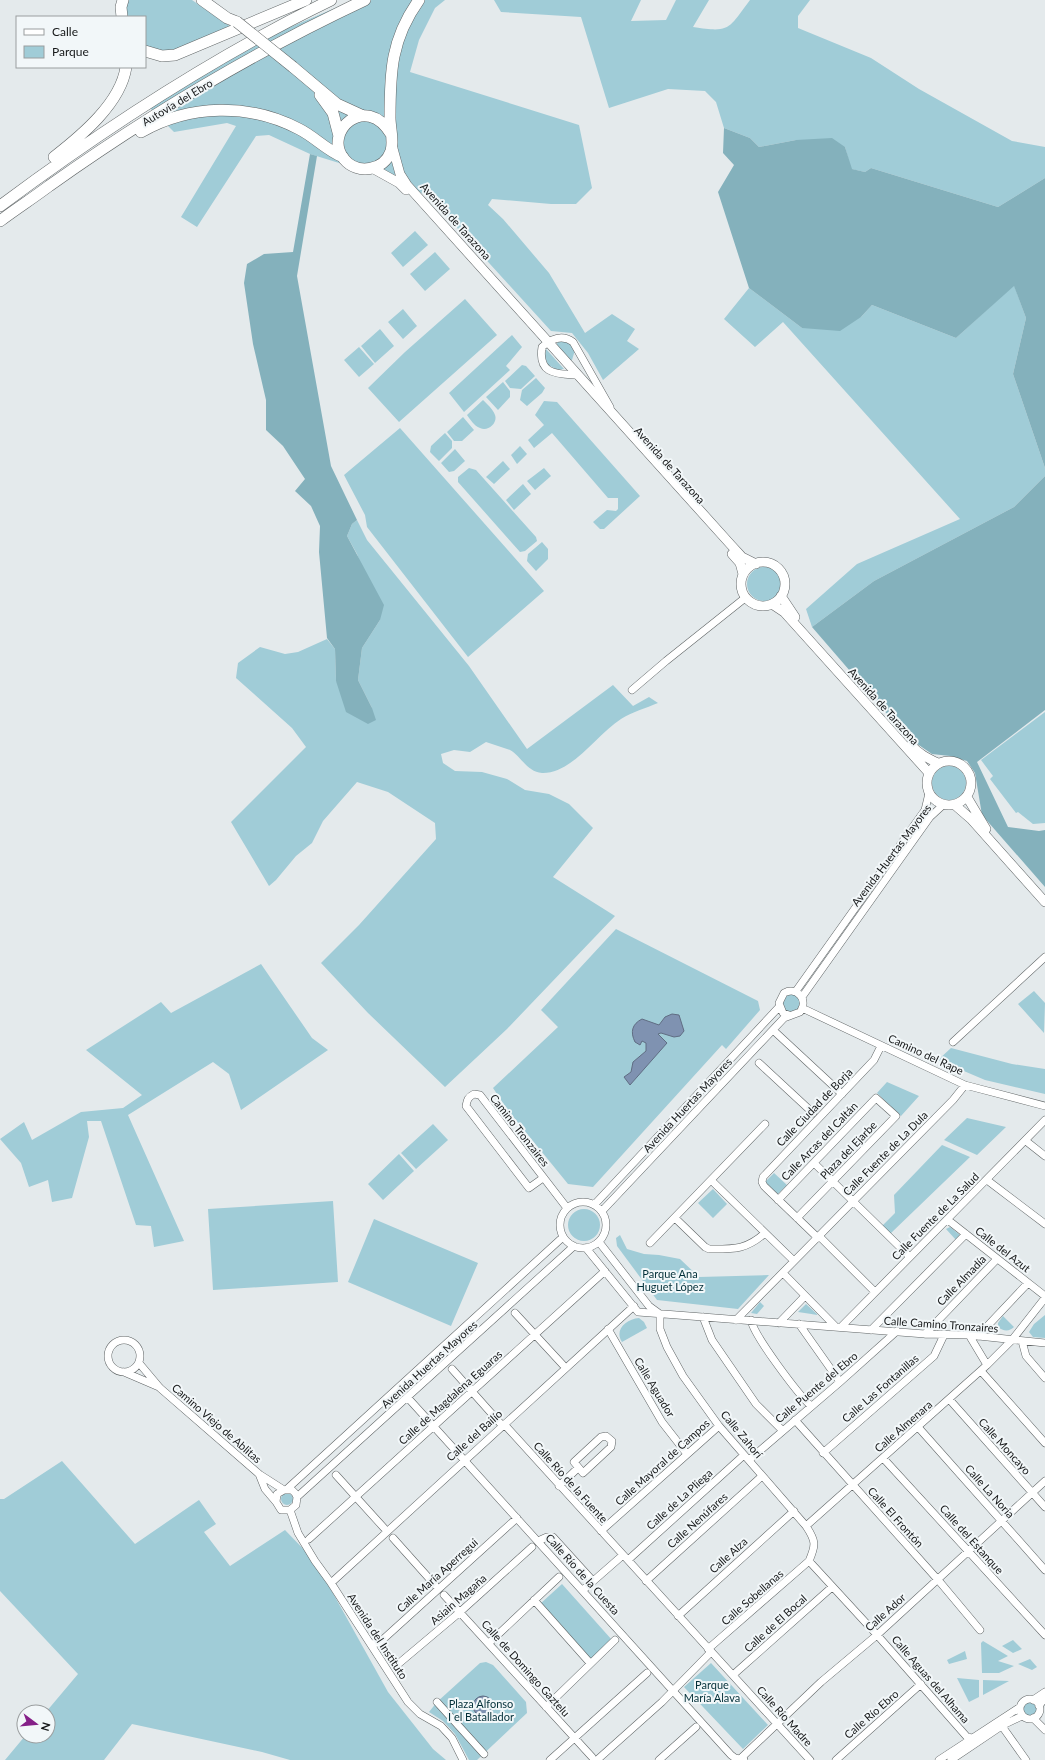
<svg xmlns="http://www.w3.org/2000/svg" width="1045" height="1760" font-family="Lato,sans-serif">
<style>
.green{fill:#a0ccd7}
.forest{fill:#84b1bc}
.water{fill:#7f92b1;stroke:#606d83}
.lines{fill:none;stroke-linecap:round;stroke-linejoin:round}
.minor-casing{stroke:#5f6465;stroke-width:8}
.major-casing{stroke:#5f6465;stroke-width:10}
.highway-casing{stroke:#5f6465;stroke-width:12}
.minor{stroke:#fff;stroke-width:7}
.major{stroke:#fff;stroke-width:9}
.highway{stroke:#fff;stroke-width:11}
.highway-bridge-casing{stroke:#5f6465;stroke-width:12;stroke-linecap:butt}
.highway-bridge{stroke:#fff;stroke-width:11}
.labels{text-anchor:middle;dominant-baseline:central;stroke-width:4;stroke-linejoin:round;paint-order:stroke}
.street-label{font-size:11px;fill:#161819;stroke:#f2f7f9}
.park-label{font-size:11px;fill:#022f38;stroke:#f2f7f9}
</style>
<rect width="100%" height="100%" fill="#e4eaec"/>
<path class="green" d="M129,0H192L231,27L184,49L164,51L145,46V17H126V6Z
M354,0H445L435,8L419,40L410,72L579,125L592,188L576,204H551L492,199L488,205L503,219L549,273L585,333L612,314L635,329L627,341L639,349L603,380L588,353L572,333L551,331L429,197L375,169L352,167L310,154L269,135L256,136L197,227L181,217L236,126L227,123L174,132L150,108L267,37Z
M494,0H641L631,21L666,20L676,0H709L693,27C731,33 728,29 750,0H810L798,16V28L871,58L919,89L1012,141L1045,147V178L998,207L871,168L865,172L851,169L845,147L796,140L759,147L750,138L724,128L716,102L705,91L668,89L609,108L581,17L501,12Z
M415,231L428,245L403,267L391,253Z
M435,252L450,269L425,291L410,274Z
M1014,285L1026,318L1013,374L1045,468V476L1014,507L874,581L812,627L806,609L857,564L960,519L783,322L755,347L724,319L749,288L802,328L861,317L872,305L956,338Z
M465,299L497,335L399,422L368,388L405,352Z
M403,309L417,326L403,339L388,322Z
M380,329L394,346L375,363L361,346Z
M512,335L522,347L506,366L510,370L464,412L449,393Z
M559,341L569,342L575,350L572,360H568L555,346Z
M359,347L374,364L359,377L344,360Z
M546,349L564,369L558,370L548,365L545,357Z
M522,365L526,366L535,376L521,389L510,388L505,381Z
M536,378L545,388L542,393L527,406L520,400L522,390Z
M503,382L510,391V397L498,410L486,397Z
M483,400C487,404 493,409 495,415C498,423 488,432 480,428C474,426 470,419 467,415Z
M544,401L557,402L640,496L604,529H600L593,522L607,510L616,511L618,509V498H608L552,433L534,448L528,440L544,425L535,415Z
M463,417L474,430L462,441H454L447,432Z
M400,428L544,591L468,657L367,527L365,515L344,475Z
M445,433L452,441V448L439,461L430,452L431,446Z
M520,446L527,454L517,464L511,455Z
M455,449L465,461L454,471L449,472L441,463Z
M503,461L510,469L494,484L486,477Z
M469,468L476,470L536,537L537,541L525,551L520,552L458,482V477Z
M544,468L551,476L535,490L527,481Z
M523,484L531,494L514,510L506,500Z
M357,520L367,540L469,666L527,749L613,685L633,706L649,697L658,703C646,708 632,712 621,719C597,734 572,774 542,773C527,772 521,756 510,750C502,747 494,745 486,742L470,752L454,750L441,754L443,763L455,771L482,772L507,779L525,790L549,794L569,804L593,828L553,877L615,916L507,1029L445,1087L368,1013L321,963L359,925L436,839L435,823L388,792L357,782L323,821L312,843L296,856L276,880L269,886L231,822L306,747L292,728L236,678L238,663L260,647L285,654L298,652L327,639L335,649L336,681L372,708L358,680L362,648L380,620L357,554L347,536L352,524Z
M542,542L548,549V559L536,571L527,561L528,554Z
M747 584a17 17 0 1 1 34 0a17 17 0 1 1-34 0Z
M1045,712V823L1033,824L1018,812L1016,813L990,779L993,776L981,760Z
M932 783a17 17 0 1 1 34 0a17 17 0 1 1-34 0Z
M616,929L758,1001L760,1010L726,1049L722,1045L593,1187L568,1184L507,1109L493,1088L558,1027L541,1010Z
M261,964L312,1038L328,1050L241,1110L229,1074L213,1062L128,1115L184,1241L154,1247L151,1226L136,1225L101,1121H87L89,1137L72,1198L52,1202L48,1180L29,1187L21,1163L0,1139L24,1122L32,1140L81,1112L123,1108L142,1095L86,1050L161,1002L171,1013Z
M1034,991L1045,1003L1044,1033L1018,1004Z
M782 1003a9 9 0 1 1 18 0a9 9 0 1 1-18 0Z
M951,1048L1012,1064L1045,1069V1094L985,1080L938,1060Z
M887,1082L919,1096L901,1116L877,1093Z
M967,1118L1006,1127L977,1155L944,1140Z
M433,1124L448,1140L416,1169L401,1153Z
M942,1145L970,1157L890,1234L882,1226L895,1213L894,1195Z
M399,1154L414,1171L383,1200L368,1184Z
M774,1173L787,1185L778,1194L765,1182Z
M713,1189L727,1204L713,1218L698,1203Z
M333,1201L338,1282L213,1290L208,1209Z
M568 1225a16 16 0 1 1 32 0a16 16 0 1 1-32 0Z
M374,1219L478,1263L451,1326L348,1282Z
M950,1227L960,1235L956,1240L946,1229Z
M620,1235L627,1249L644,1254L659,1255L680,1259L699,1277L769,1275L738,1309L657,1300L617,1246L616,1238Z
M760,1302L764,1306L757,1314L751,1313Z
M806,1304L818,1315L798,1312Z
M1045,1315V1338L1033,1337L1029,1332L1034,1324Z
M1003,1316L1014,1327C1009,1332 1003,1331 998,1327V1323Z
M639,1318L644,1322L647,1328L622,1342C614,1330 626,1319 639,1318Z
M62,1461L135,1544L199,1500L216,1524L204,1532L230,1566L285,1530L315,1561L388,1692L433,1749L446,1760H290L262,1752L132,1724L104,1760H5L25,1736H48V1712H46L78,1674L0,1591V1499H4Z
M281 1499a6 6 0 1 1 12 0a6 6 0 1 1-12 0Z
M562,1584L612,1640L591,1660L540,1604Z
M1013,1640L1022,1649L1013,1653L1002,1646Z
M983,1641L1008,1656L998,1661L1014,1666L999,1673H982L981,1643Z
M965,1651L967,1659L949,1664L947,1660Z
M1030,1659L1037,1667L1032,1670L1018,1664Z
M486,1662L493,1665L526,1702L527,1713L477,1760H469L455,1734L443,1721L429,1712L437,1702L480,1663Z
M711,1663L768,1725L743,1749L684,1687Z
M957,1678L979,1680V1697L969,1702Z
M983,1680L1009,1681L983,1695Z
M1023 1709a7 7 0 1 1 14 0a7 7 0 1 1-14 0Z"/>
<path class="forest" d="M724,128L750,138L759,147L796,140L832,138L845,147L852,169L865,172L871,168L998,207L1045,178V468L1013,374L1026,318L1014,286L956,338L872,305L861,317L840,331L802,328L749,288L718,192L734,165L723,153Z
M310,154L317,156L297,276L331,466L357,520L352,524L347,536L384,605L380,620L362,648L358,680L372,708L376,720L368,724L346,712L336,681L335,649L327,638L319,552L320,526L311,506L295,491L305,479L283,446L266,430V400L253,344L244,283L247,264L264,254L293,252Z
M1045,476V710L977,762L1008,827L1039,831L1045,830V887L982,815L975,773L967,761L950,756L932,754L907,737L812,627L874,581L1014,507Z"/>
<path class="water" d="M672,1014L679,1015L684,1031L680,1036L674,1037L661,1033L658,1034L667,1043L630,1085L624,1077L631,1072L633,1062L646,1051V1043L642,1041L640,1045L635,1042C630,1032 632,1024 642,1019L659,1025L665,1017Z
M473 1706a10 10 0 1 1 20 0a10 10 0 1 1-20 0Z"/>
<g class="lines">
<g class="minor-casing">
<path id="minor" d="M574,375C553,374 538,372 542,347C551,339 562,334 573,342L610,407
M632,690L666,661L745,598
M796,991L925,810L929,793
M802,997L930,817L943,805
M802,1008L965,1085L1045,1106
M773,1030L842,1094
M953,1042L1045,957
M759,1063L813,1113
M1026,1141L1045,1156
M814,1163L910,1257
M543,1178L529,1188L466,1106C467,1100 468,1097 474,1094L480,1095L567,1208
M711,1180L794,1261
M987,1180L1045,1224
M778,1200L876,1098L896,1116L797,1218
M560 1225a23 23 0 1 1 46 0a23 23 0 1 1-46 0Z
M595,1204L779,1007
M602,1211L784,1018L800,1012C809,1000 797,986 784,993L779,1003L783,1013L789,1015
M675,1218L705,1247L709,1249C734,1249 746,1250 765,1233
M948,1220L1045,1296
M819,1236L875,1292
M818,1238L764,1186L762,1182L763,1177L874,1060L881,1046
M599,1242L649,1306L660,1314
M650,1243L765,1124
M586,1248L638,1312L925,1334L969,1335L1045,1343
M783,1273L836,1327
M515,1313L563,1365
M660,1314V1329L667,1347L683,1376L719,1426L806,1526C816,1541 816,1545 809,1561L708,1649
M703,1317L712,1340L756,1404L782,1430
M736,1320L953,1100L965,1085
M751,1320C754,1336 798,1394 811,1406
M779,1323L805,1296
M799,1324L840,1382
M841,1327L1045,1120
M608,1329L662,1422L687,1454
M871,1330L966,1234
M925,1334L997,1259
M969,1335L987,1365
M978,1336L1028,1283
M108 1356a16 16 0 1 1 32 0a16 16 0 1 1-32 0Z
M1022,1341L1026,1356L1045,1378
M139,1363L160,1388L259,1474L284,1490H292L295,1493L297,1497L296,1505L290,1510H281L276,1502L277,1494L284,1490
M452,1369L500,1423
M981,1371L1045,1443
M124,1372L159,1387
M408,1398L731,1755L735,1758L744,1760
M949,1399L1045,1507
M795,1420L939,1581L980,1630
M504,1424L810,1760
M918,1427L1045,1570
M606,1436L612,1441L611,1447L583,1473L574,1462L601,1437Z
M823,1453L934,1356L944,1335
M883,1458L1045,1635
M749,1460L840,1382L897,1331
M259,1474L265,1489L276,1502
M336,1475L384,1528
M559,1486L578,1468
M287,1489L563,1237
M297,1497L574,1246
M290,1510L298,1533L315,1561L331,1583L408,1702L420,1714L441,1726L452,1738L463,1760
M806,1526L987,1365L1012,1340L1045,1298
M601,1531L719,1426
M393,1538L435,1585
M309,1539L605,1271
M538,1541L547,1537H553L593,1581
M628,1560L744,1455
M809,1561L878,1636L967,1737L972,1738
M646,1581L762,1476
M331,1583L634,1306
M583,1590L623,1555
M444,1595L592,1757
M534,1600L590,1663
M678,1616L794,1511
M489,1643L559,1577
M371,1644L379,1643L517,1518
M397,1665L460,1612L532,1547
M733,1675L832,1587
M1020 1709a10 10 0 1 1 20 0a10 10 0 1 1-20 0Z
M1033,1700L1045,1692
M437,1702L484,1754
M1039,1706L1045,1698
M546,1707L615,1640
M1033,1718L1045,1730
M1003,1725L1004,1729L1026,1760
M550,1760L647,1673
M597,1760L662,1702L711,1652
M659,1760L696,1727
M739,1760L821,1682L877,1635L1045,1481
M836,1760L921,1684
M939,1760L1020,1707
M951,1760L1003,1725L1022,1716"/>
</g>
<g class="major-casing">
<path id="major" d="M392,145L400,174L407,185L731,545L742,557L756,564
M372,168L399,183L406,190
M732,554L740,563L743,574
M741 584a22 22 0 1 1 44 0a22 22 0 1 1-44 0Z
M781,596L795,617
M772,604L784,612L929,773
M911,745C919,754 927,758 938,763
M927 783a22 22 0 1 1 44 0a22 22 0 1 1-44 0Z
M967,797L986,829
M956,806L971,819L1045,902"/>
</g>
<g class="highway-casing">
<path id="highway" d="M202,0L227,18L237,22
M122,17L121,7L123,0
M145,51L162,56L175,55L306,0
M293,67L337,104L361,115
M320,95L333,113L339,136
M141,132C190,104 249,103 299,129C315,137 326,150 343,157
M391,134C366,92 322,132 344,159C357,175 384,171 391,151C394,141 390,128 390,118C390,72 391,39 419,0
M54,157C81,136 121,103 126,67
M0,206C105,128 213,57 331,0
M0,221C16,209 33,198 49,186C149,115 254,52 365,0"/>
</g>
<use href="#minor" class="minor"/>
<use href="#major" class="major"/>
<use href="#highway" class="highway"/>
<g class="highway-bridge-casing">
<path id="highway-bridge" d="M237,22L293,67"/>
</g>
<use href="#highway-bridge" class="highway-bridge"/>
</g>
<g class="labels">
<g class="street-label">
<text transform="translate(177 102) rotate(-31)">Autovía del Ebro</text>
<text transform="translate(456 221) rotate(48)">Avenida de Tarazona</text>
<text transform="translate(670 465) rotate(48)">Avenida de Tarazona</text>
<text transform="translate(884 706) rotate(48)">Avenida de Tarazona</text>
<text transform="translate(891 855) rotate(-53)">Avenida Huertas Mayores</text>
<text transform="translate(926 1054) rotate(25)">Camino del Rape</text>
<text transform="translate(687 1105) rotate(-47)">Avenida Huertas Mayores</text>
<text transform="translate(814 1107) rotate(-46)">Calle Ciudad de Borja</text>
<text transform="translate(520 1130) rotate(52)">Camino Tronzaires</text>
<text transform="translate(819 1141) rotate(-46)">Calle Arcas del Caltán</text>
<text transform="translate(848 1150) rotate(-46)">Plaza del Ejarbe</text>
<text transform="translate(885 1153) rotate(-45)">Calle Fuente de La Dula</text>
<text transform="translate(935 1216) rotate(-45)">Calle Fuente de La Salud</text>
<text transform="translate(1003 1249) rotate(38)">Calle del Azut</text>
<text transform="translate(961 1280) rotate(-46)">Calle Almadía</text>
<text transform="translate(941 1324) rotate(4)">Calle Camino Tronzaires</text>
<text transform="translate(429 1364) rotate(-42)">Avenida Huertas Mayores</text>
<text transform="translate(655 1387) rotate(59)">Calle Aguador</text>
<text transform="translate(816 1387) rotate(-40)">Calle Puente del Ebro</text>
<text transform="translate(880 1388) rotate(-41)">Calle Las Fontanillas</text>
<text transform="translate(450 1397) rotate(-42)">Calle de Magdalena Eguaras</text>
<text transform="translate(217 1423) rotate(41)">Camino Viejo de Ablitas</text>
<text transform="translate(903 1426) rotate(-41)">Calle Almenara</text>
<text transform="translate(742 1434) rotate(50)">Calle Zahorí</text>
<text transform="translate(474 1435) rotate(-42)">Calle del Bailío</text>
<text transform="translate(1005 1446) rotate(48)">Calle Moncayo</text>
<text transform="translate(662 1462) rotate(-42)">Calle Mayoral de Campos</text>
<text transform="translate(571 1482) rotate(48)">Calle Río de la Fuente</text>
<text transform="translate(990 1491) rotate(48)">Calle La Noria</text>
<text transform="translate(679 1499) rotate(-42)">Calle de La Pliega</text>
<text transform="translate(896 1517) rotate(48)">Calle El Frontón</text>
<text transform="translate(697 1520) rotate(-42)">Calle Nenúfares</text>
<text transform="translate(972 1539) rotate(48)">Calle del Estanque</text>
<text transform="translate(728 1555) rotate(-42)">Calle Alza</text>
<text transform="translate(583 1574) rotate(48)">Calle Río de la Cuesta</text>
<text transform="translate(437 1575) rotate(-42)">Calle María Aperregui</text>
<text transform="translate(752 1597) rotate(-41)">Calle Sobellanas</text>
<text transform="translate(458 1599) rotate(-41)">Asiain Magaña</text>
<text transform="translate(885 1612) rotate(-42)">Calle Ador</text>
<text transform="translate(775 1623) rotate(-42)">Calle de El Bocal</text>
<text transform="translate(378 1636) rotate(57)">Avenida del Instituto</text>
<text transform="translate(526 1668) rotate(48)">Calle de Domingo Gaztelu</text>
<text transform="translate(931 1679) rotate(49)">Calle Aguas del Alhama</text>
<text transform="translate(871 1714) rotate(-41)">Calle Río Ebro</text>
<text transform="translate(785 1716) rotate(48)">Calle Río Madre</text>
</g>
<g class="park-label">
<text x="670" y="1273">Parque Ana<tspan x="670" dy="13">Huguet López</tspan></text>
<text x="712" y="1684">Parque<tspan x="712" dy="13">María Alava</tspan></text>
<text x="481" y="1703">Plaza Alfonso<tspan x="481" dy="13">I el Batallador</tspan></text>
</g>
</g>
<rect x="16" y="16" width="130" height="52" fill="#f2f7f9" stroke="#9a9e9f"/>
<rect x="24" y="29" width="20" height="6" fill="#ffffff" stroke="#9a9e9f"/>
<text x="52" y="36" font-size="12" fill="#161819">Calle</text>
<rect x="24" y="46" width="20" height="12" fill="#a0ccd7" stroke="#9a9e9f"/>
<text x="52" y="56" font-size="12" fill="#161819">Parque</text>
<g transform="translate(36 1724) rotate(106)"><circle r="19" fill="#f2f7f9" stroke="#9a9e9f"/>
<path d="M0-3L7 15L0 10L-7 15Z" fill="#852088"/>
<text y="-6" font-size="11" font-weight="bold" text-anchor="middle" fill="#161819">N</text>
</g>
</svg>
